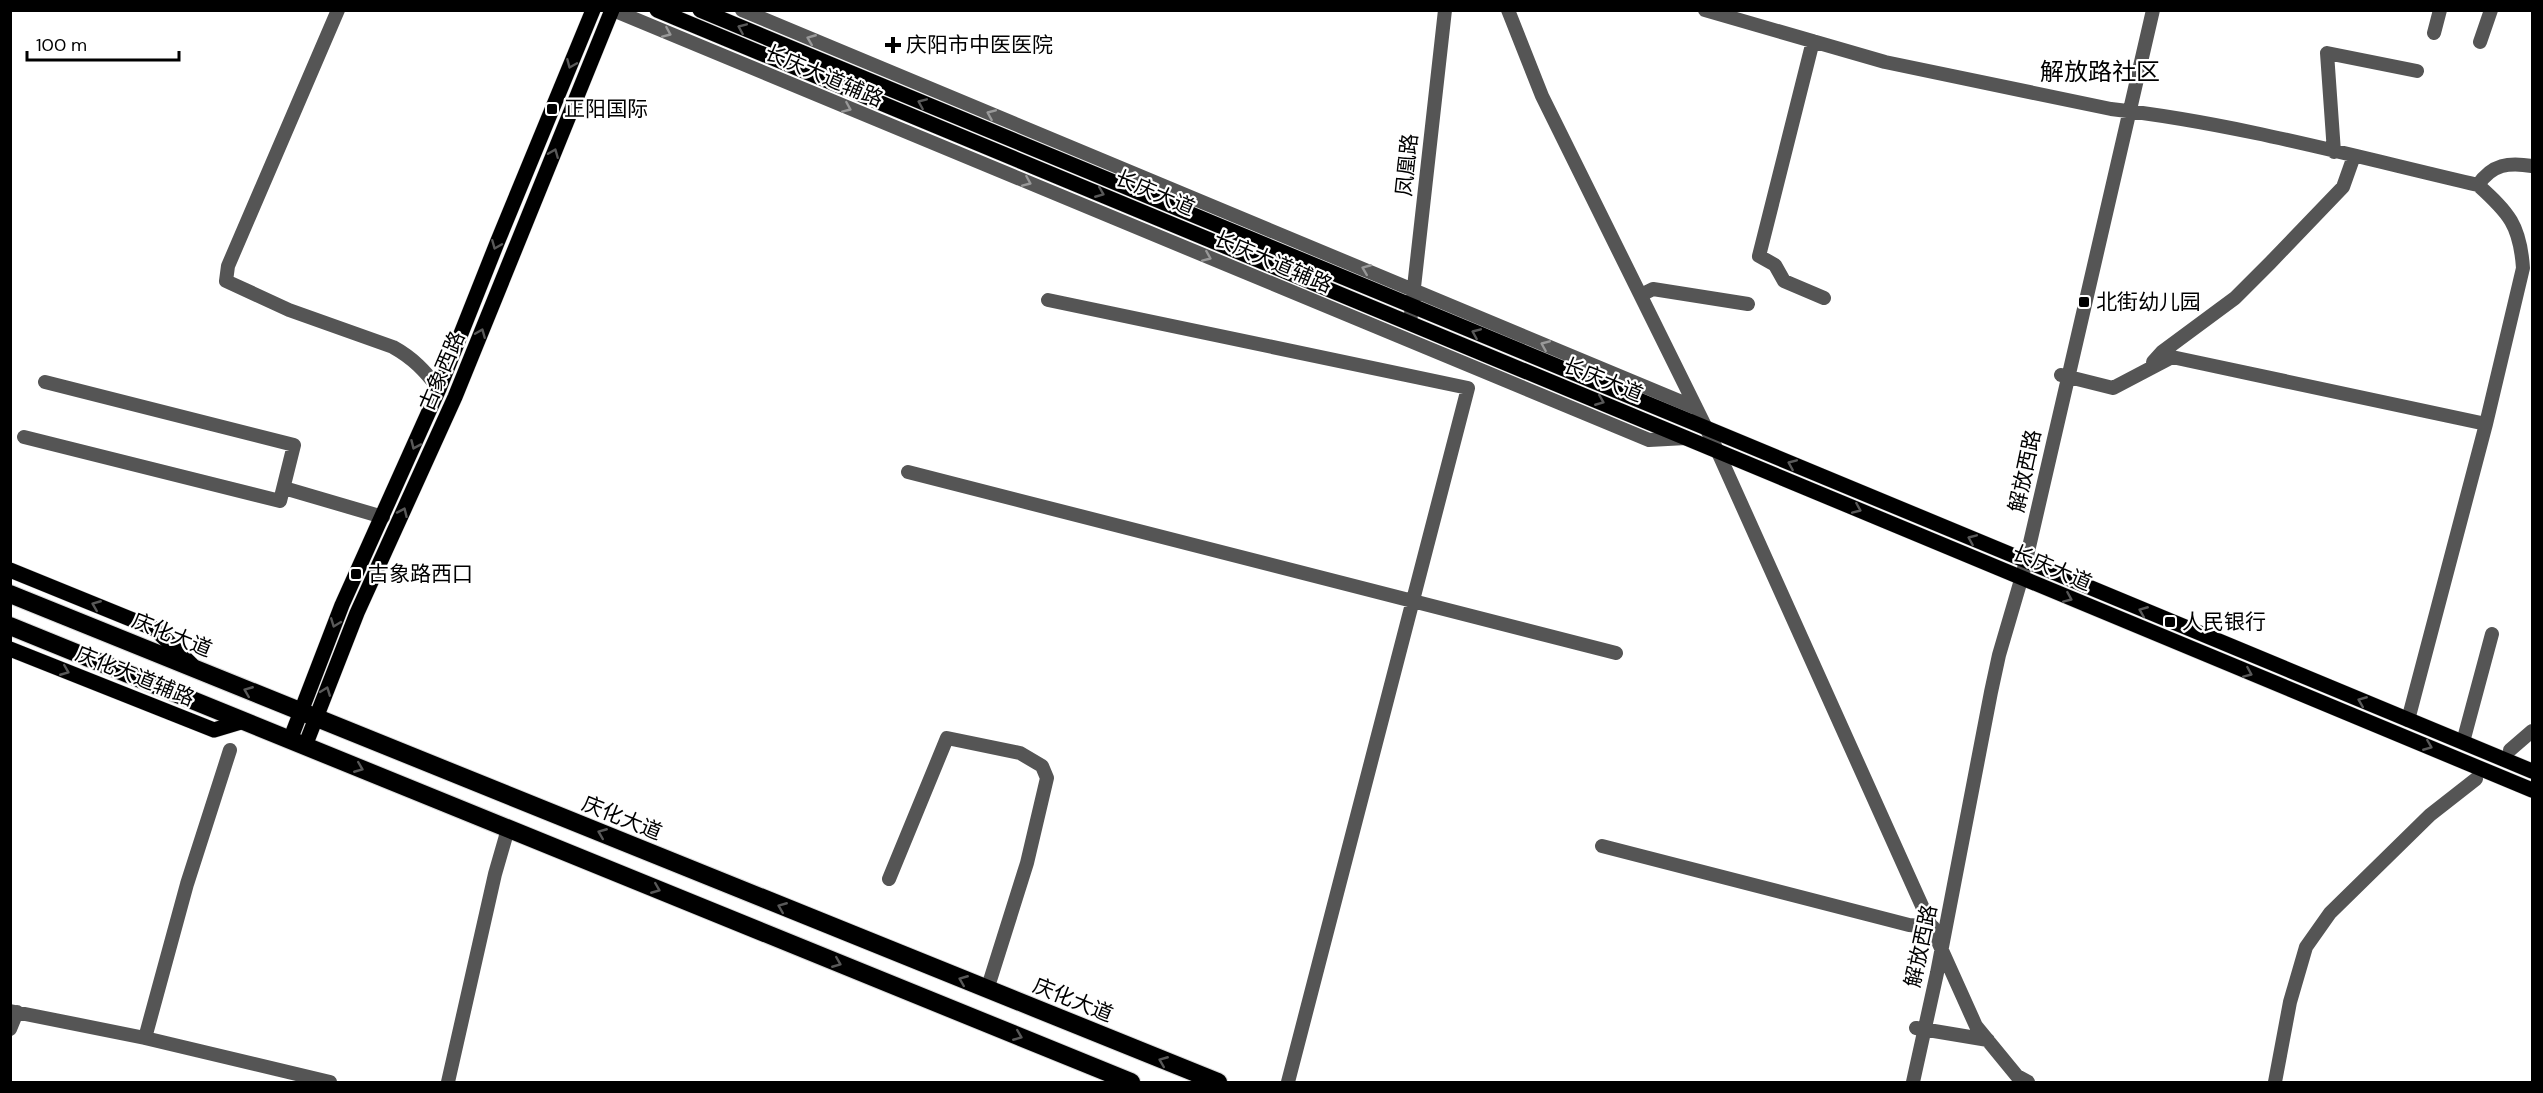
<svg xmlns="http://www.w3.org/2000/svg" width="2543" height="1093" font-family="'DM Sans','Noto Sans SC',sans-serif">
<style>
.lines{fill:none;stroke-linecap:round;stroke-linejoin:round}
.major-casing{stroke:#dbdbdb;stroke-width:16}
.highway-casing{stroke:#dbdbdb;stroke-width:20}
.minor{stroke:#555;stroke-width:14}
.major{stroke:#000;stroke-width:15}
.highway{stroke:#000;stroke-width:18}
.oneway{stroke:#595959}
.oneway2{stroke:#999}
.poi-dot{fill:#000;stroke:#fff;stroke-width:2}
.labels{text-anchor:middle;dominant-baseline:central;stroke-width:4.5;stroke-linejoin:round;paint-order:stroke}
.poi-label{font-size:21px;fill:#000;stroke:#fff;text-anchor:start}
.street-label{font-size:21px;fill:#000;stroke:#fff}
.quarter-label{font-size:24px;fill:#000;stroke:#fff}
</style>
<rect width="100%" height="100%" fill="#fff"/>
<g class="lines">
<g class="major-casing">
<path id="major" d="M657,10L2532,790
M700,10L2532,771
M10,570L155,629L192,665
M10,649L214,730L244,721
M290,740L342,605L439,389L497,243L593,10
M305,746L357,613L455,397L612,10"/>
</g>
<g class="highway-casing">
<path id="highway" d="M10,594L1218,1082
M10,626L1131,1082"/>
</g>
<path class="minor" d="M338,10L228,266L226,281L289,310L393,347C413,358 425,371 439,389
M613,10L1649,440L1686,438
M742,10L1696,408
M1508,10L1542,96L1717,450L1976,1026L2017,1076L2028,1082
M1705,10L1885,62L2111,109C2235,123 2357,157 2478,185C2509,213 2520,225 2523,268L2486,424L2408,720
M2434,33L2440,10
M1813,41L1759,256L1775,265L1784,281L1824,298
M2480,42L2491,10
M2334,152L2327,53L2417,71
M2478,185C2492,164 2509,162 2532,166
M1641,295L1653,289L1748,304
M1048,300L1468,388L1288,1082
M1410,323L1445,10
M2153,362L2162,352L2235,298L2270,263L2343,187L2354,156
M2061,375L2113,388L2172,357L2486,424
M24,437L280,501L294,445L45,382
M908,472L1616,653
M284,488L383,517
M2463,742L2492,634
M2510,750L2532,731
M1602,846L1909,925L1933,927
M889,879L947,738L1020,753L1042,766L1047,778L1027,863L987,990
M10,1011L145,1038L330,1082
M1916,1028L1988,1040
M10,1029L17,1012
M145,1038L187,884L230,750
M448,1082L495,874L508,829
M1913,1082L1937,973L1991,692L1999,655L2023,573L2153,10
M2275,1082L2290,1002L2306,947L2330,913L2430,815L2476,779"/>
<use href="#major" class="major"/>
<use href="#highway" class="highway"/>
</g>
<defs><path id="oneway-chevron" d="M-2-3.5L2.5 0L-2 3.5" fill="none" stroke-width="1.6" stroke-linecap="round" stroke-linejoin="round" transform="scale(1.5)"/></defs>
<g class="oneway">
<use href="#oneway-chevron" transform="translate(742 28) rotate(-157)"/>
<use href="#oneway-chevron" transform="translate(571 64) rotate(113)"/>
<use href="#oneway-chevron" transform="translate(922 103) rotate(-157)"/>
<use href="#oneway-chevron" transform="translate(554 153) rotate(-68)"/>
<use href="#oneway-chevron" transform="translate(1100 193) rotate(22)"/>
<use href="#oneway-chevron" transform="translate(496 245) rotate(112)"/>
<use href="#oneway-chevron" transform="translate(481 333) rotate(-68)"/>
<use href="#oneway-chevron" transform="translate(1476 333) rotate(-157)"/>
<use href="#oneway-chevron" transform="translate(1600 401) rotate(22)"/>
<use href="#oneway-chevron" transform="translate(415 445) rotate(114)"/>
<use href="#oneway-chevron" transform="translate(1792 464) rotate(-157)"/>
<use href="#oneway-chevron" transform="translate(1857 509) rotate(23)"/>
<use href="#oneway-chevron" transform="translate(403 512) rotate(-66)"/>
<use href="#oneway-chevron" transform="translate(1972 539) rotate(-157)"/>
<use href="#oneway-chevron" transform="translate(2068 598) rotate(23)"/>
<use href="#oneway-chevron" transform="translate(96 605) rotate(-158)"/>
<use href="#oneway-chevron" transform="translate(2143 611) rotate(-158)"/>
<use href="#oneway-chevron" transform="translate(335 623) rotate(111)"/>
<use href="#oneway-chevron" transform="translate(65 671) rotate(22)"/>
<use href="#oneway-chevron" transform="translate(2248 673) rotate(23)"/>
<use href="#oneway-chevron" transform="translate(248 691) rotate(-158)"/>
<use href="#oneway-chevron" transform="translate(326 691) rotate(-69)"/>
<use href="#oneway-chevron" transform="translate(2362 701) rotate(-158)"/>
<use href="#oneway-chevron" transform="translate(2428 746) rotate(22)"/>
<use href="#oneway-chevron" transform="translate(359 768) rotate(22)"/>
<use href="#oneway-chevron" transform="translate(602 833) rotate(-158)"/>
<use href="#oneway-chevron" transform="translate(656 889) rotate(22)"/>
<use href="#oneway-chevron" transform="translate(782 907) rotate(-158)"/>
<use href="#oneway-chevron" transform="translate(837 963) rotate(22)"/>
<use href="#oneway-chevron" transform="translate(963 980) rotate(-158)"/>
<use href="#oneway-chevron" transform="translate(1018 1036) rotate(22)"/>
<use href="#oneway-chevron" transform="translate(1163 1061) rotate(-158)"/>
</g>
<g class="oneway2">
<use href="#oneway-chevron" transform="translate(667 33) rotate(23)"/>
<use href="#oneway-chevron" transform="translate(811 39) rotate(-158)"/>
<use href="#oneway-chevron" transform="translate(847 108) rotate(23)"/>
<use href="#oneway-chevron" transform="translate(991 114) rotate(-157)"/>
<use href="#oneway-chevron" transform="translate(1027 182) rotate(23)"/>
<use href="#oneway-chevron" transform="translate(1207 257) rotate(23)"/>
<use href="#oneway-chevron" transform="translate(1366 269) rotate(-158)"/>
<use href="#oneway-chevron" transform="translate(1545 345) rotate(-157)"/>
</g>
<g class="poi-dot">
<path d="M890 36h6v6h6v6h-6v6h-6v-6h-6v-6h6z"/>
<rect x="546" y="103" width="12" height="12" rx="3"/>
<rect x="2078" y="296" width="12" height="12" rx="3"/>
<rect x="350" y="568" width="12" height="12" rx="3"/>
<rect x="2164" y="616" width="12" height="12" rx="3"/>
</g>
<g class="labels">
<g class="poi-label">
<text x="906" y="45">庆阳市中医医院</text>
<text x="564" y="109">正阳国际</text>
<text x="2096" y="302">北街幼儿园</text>
<text x="368" y="574">古象路西口</text>
<text x="2182" y="622">人民银行</text>
</g>
<g class="street-label">
<text transform="translate(824 76) rotate(23)">长庆大道辅路</text>
<text transform="translate(1407 165) rotate(-84)">凤凰路</text>
<text transform="translate(1155 193) rotate(23)">长庆大道</text>
<text transform="translate(1273 262) rotate(23)">长庆大道辅路</text>
<text transform="translate(442 371) rotate(-67)">古象西路</text>
<text transform="translate(1603 380) rotate(22)">长庆大道</text>
<text transform="translate(2025 471) rotate(-78)">解放西路</text>
<text transform="translate(2052 568) rotate(23)">长庆大道</text>
<text transform="translate(172 635) rotate(22)">庆化大道</text>
<text transform="translate(135 676) rotate(22)">庆化大道辅路</text>
<text transform="translate(622 818) rotate(22)">庆化大道</text>
<text transform="translate(1921 946) rotate(-78)">解放西路</text>
<text transform="translate(1073 1000) rotate(22)">庆化大道</text>
</g>
<g class="quarter-label">
<text x="2100" y="71">解放路社区</text>
</g>
</g>
<rect width="2543" height="1093" fill="none" stroke="#000000" stroke-width="24"/>
<path d="M27 51v9h152v-9" fill="none" stroke="#000000" stroke-width="3"/>
<text x="36" y="51" font-size="18" fill="#000000" stroke="#ffffff" stroke-width="4.5" paint-order="stroke">100 m</text>
</svg>
